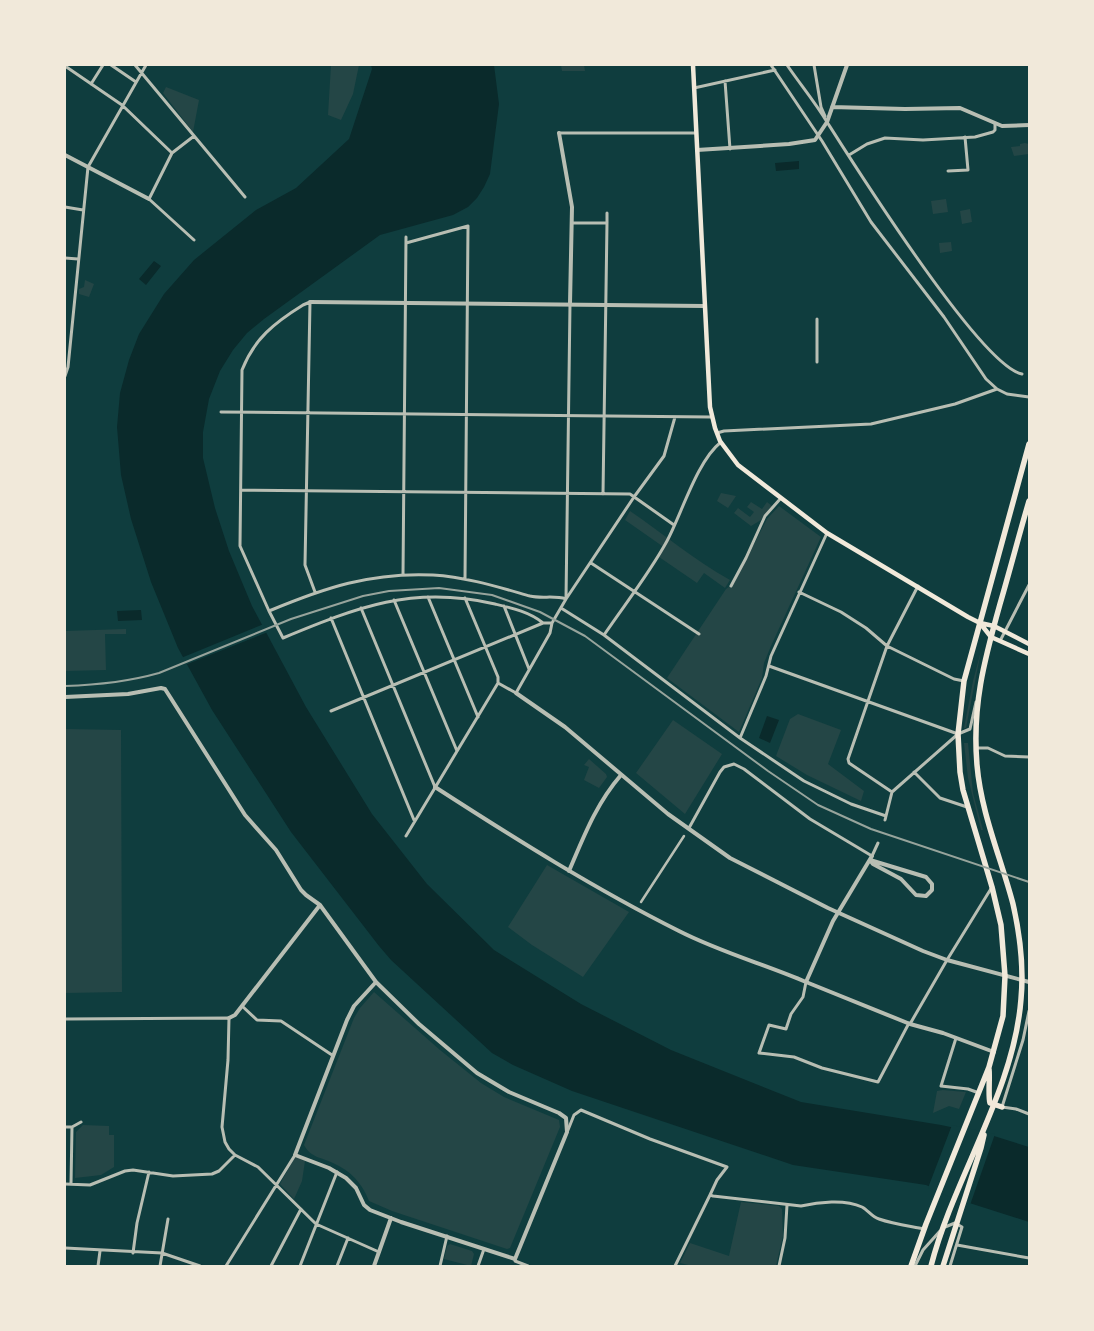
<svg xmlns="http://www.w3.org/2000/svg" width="1094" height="1331" font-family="Georgia,serif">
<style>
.green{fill:#244646}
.water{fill:#0a2a2b}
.pier{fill:#0f3d3e}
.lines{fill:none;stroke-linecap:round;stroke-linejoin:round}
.pedestrian{stroke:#b8beb3;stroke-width:2.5}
.minor{stroke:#b8beb3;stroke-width:3}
.tertiary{stroke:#b8beb3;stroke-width:4}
.secondary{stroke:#f1e9da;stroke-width:4.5}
.trunk{stroke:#f1e9da;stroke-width:5.5}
.rail{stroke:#97a49c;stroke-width:2}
</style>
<rect width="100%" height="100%" fill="#0f3d3e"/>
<path class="green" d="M331,65H359L353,94L341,120L328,115Z
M561,65H584L585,71H562Z
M166,87L199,100L193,132L163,93Z
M1025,143L1029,144V154L1014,156L1011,147L1020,146V144Z
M946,199L948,212L933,214L931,201Z
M970,209L972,222L962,224L960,211Z
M951,242L952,251L940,253L939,243Z
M85,280L94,284L89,297L79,294V289L84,287Z
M721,493L736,496L728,508L717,501Z
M751,502L762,509L767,502L772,506L761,520L751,526L734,513L738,508L750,517L754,512L747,507Z
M779,506L821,537L771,646L764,663L762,678L739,732L667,678L726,589L734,583L767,519Z
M630,511C664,534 694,560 730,580L725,588L704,573L697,583L659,557L665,548L625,520Z
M126,629V634H105L106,670L65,671V631Z
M981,651L966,728H964L973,681Z
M798,714L841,730L828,764L864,791L861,801L807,775L776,756L790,719Z
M673,720L722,754L685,814L636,773Z
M65,729L121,730L122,992L65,993Z
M964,743H968L973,793L983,830H981L968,778Z
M589,759L606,774L607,777L599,788L584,780L589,767L584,765Z
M547,865L629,912L583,977L532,945L508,927Z
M374,992L440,1050L481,1083L504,1097L559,1120L560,1127L510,1248L507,1249L392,1211L369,1201C362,1183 351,1171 333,1163C321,1157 311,1158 304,1145L354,1018L360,1008Z
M943,1090L966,1092L959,1109L949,1106L933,1113L937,1091Z
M83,1125L109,1126V1135H114V1167L101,1175L75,1178L76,1132Z
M295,1157L305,1161L302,1181L294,1199L280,1184Z
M741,1202L779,1206L782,1209L783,1236L776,1266H692L680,1263L690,1243L729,1256Z
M450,1244L472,1251L474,1254L471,1266L444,1259L447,1246Z"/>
<path class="water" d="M371,65H494L499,104L490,174L484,187L477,198L468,207L453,215L380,235L264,319L247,333L233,350L220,371L209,399L203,432V458L215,508L229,551L252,606L306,707L372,814L427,884L494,950L581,1004L671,1050L801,1102L941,1125L994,1136L1029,1147V1222L960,1200L926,1185L793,1165L572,1091L513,1065L492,1053L391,960L379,946L291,832L212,710L178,648L151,582L131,519L121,475L117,427L120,393L129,360L139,334L164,294L194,260L256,210L296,188L349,139L372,69Z
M799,161V169L776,171L775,163Z
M154,261L161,266L146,285L139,279Z
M141,610L142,620L118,621L117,611Z
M767,716L779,720L770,743L759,738Z"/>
<path class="pier" d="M264,624L268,632L185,665L181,658Z
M952,1125L995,1134L970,1205L928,1188Z"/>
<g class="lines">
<path class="pedestrian" d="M641,902L684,836"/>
<path class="minor" d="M111,65L136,82
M135,65L245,197
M771,65L822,141L871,222L944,317L986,379L997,389L1007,394L1029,397
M787,65C800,84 815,102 827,122C855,166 981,366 1022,374
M814,65L821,107L825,116
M65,66L122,105L172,153
M725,81L730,149
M91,84L103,65
M694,88L775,70
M559,133H696
M849,155L867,144L885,138L923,140L975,137L993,132L995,130V124
M948,171L968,170L965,137
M65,207L83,210
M572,223H607L603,494
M607,223V213
M194,240L149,199L172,153L194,136
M406,243L468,226L465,579
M65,258L78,259
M817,319V362
M65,376L68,367L88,167L146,65
M221,412L711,417
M717,433L724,431L871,424L955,404L997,389
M241,490L630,494L674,525
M591,563L699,634
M403,575L406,237
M731,586L746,558L765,516L781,498
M315,592L305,565L310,302L303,305C274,323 254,339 242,370L240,546L269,611C324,588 371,572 433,575C466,577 498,587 530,596C542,599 554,595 566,599L634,497L664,456L675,417
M799,592L841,612L866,628L887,646L954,679L964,681
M428,597L478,717
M465,598L498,677V683
M394,600L457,751
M504,606L529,669
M361,608L435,787
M561,608L604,635L740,738L804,781L851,804L886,816
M269,611L283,638C358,607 412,585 495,604C512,608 530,612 543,623
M331,618L414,820
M604,635C625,604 649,574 667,541C682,513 697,461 721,442
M1000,641L1029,585
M769,666L958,734
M331,711L543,623H552
M740,738L766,676L771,656L827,533
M976,748H988L1005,756L1029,757
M914,772L940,798L967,807
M892,792L958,734L970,729L976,702
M885,820L892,792L849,763L848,759L887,646L918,586
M689,828L720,772L724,767L734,764L744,769L810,819L867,853L872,856L878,843
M406,836L498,683L516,693L550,633L552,623L566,599L570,304
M806,982L803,997L791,1014L786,1029L769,1025L759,1053L794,1057L822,1068L878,1082L909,1023
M242,1006L257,1020L281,1021L332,1055
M1029,1011L1023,1040L1002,1107L1016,1109L1029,1114
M65,1019L229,1018L228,1060L222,1127L225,1142L229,1149L235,1155L258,1167L316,1224L379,1252
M910,1024L947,960L992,887
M956,1038L941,1086L968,1089L979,1093
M65,1127H72L71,1184
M72,1127L81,1122
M568,1130L574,1115L581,1110L650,1139L727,1167L717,1180L710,1195L713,1196L801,1206C818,1202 845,1199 862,1207C868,1210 872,1217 879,1219C893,1224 909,1226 924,1229
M65,1184L90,1185L125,1171L133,1170L173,1176L212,1174L219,1171L235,1155
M945,1227L955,1223L962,1227L950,1266
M957,1245L1029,1258
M65,1248L162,1253L200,1266
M133,1253L137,1223L149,1172
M515,1259V1261L528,1266
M98,1266L100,1251
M160,1266L168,1219
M226,1266L295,1155
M271,1266L301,1209
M300,1266L337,1172
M337,1266L348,1238
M440,1266L447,1236
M478,1266L484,1249
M675,1266L710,1195
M779,1266L785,1238L787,1205
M915,1266L923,1250L940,1231"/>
<path class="tertiary" d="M832,107L905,109L960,108L1002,126L1029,125
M559,133L572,207L570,304
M697,150L789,144L815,140L827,122L847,65
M65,155L149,199
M310,302L704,306
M516,693L565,727L668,814L730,858L828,908L923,951L947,960L1029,982
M65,697L128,694L161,688L165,689L245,815L276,850L301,890L306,895L320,905L376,982L419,1024L477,1073L509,1092L559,1113L566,1118L567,1132L515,1259L401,1222L370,1210L364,1205L356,1188L346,1178L329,1168L295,1155L347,1020L354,1006L376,982
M435,787C514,838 595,889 679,931C720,952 764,964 806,982
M872,856L833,921L806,982L910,1024L943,1033L994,1052
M870,860L926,877L932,884V890L926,896L916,895L901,879L873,864Z
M569,871C584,836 596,804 621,775
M229,1018L235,1015L320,905
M374,1266L391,1218"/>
<path class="secondary" d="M693,65L710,407L715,428L720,441L738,465L827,533L968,617L980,623L994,626L1029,644
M980,623L991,637L1029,654"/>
<path class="trunk" d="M989,1069C990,1077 988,1098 990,1103L1002,1107
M911,1266L926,1224L989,1067L1003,1016L1005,976L1001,925L992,887L963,790L960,772L958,734L964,681L1029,444
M931,1266C954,1177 1014,1091 1021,999C1024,967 1020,935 1013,904C1001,858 981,813 977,765C972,706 984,661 1000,604C1010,570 1019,535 1029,501
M943,1266L981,1148L984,1135"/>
<path class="rail" d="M65,686C97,685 127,682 159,673L291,619L363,596L389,591L439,588L492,595L540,612L585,636L768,771L818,805L871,829L1029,882"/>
</g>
<rect width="1094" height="1331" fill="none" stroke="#f1e9da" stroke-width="132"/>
</svg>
